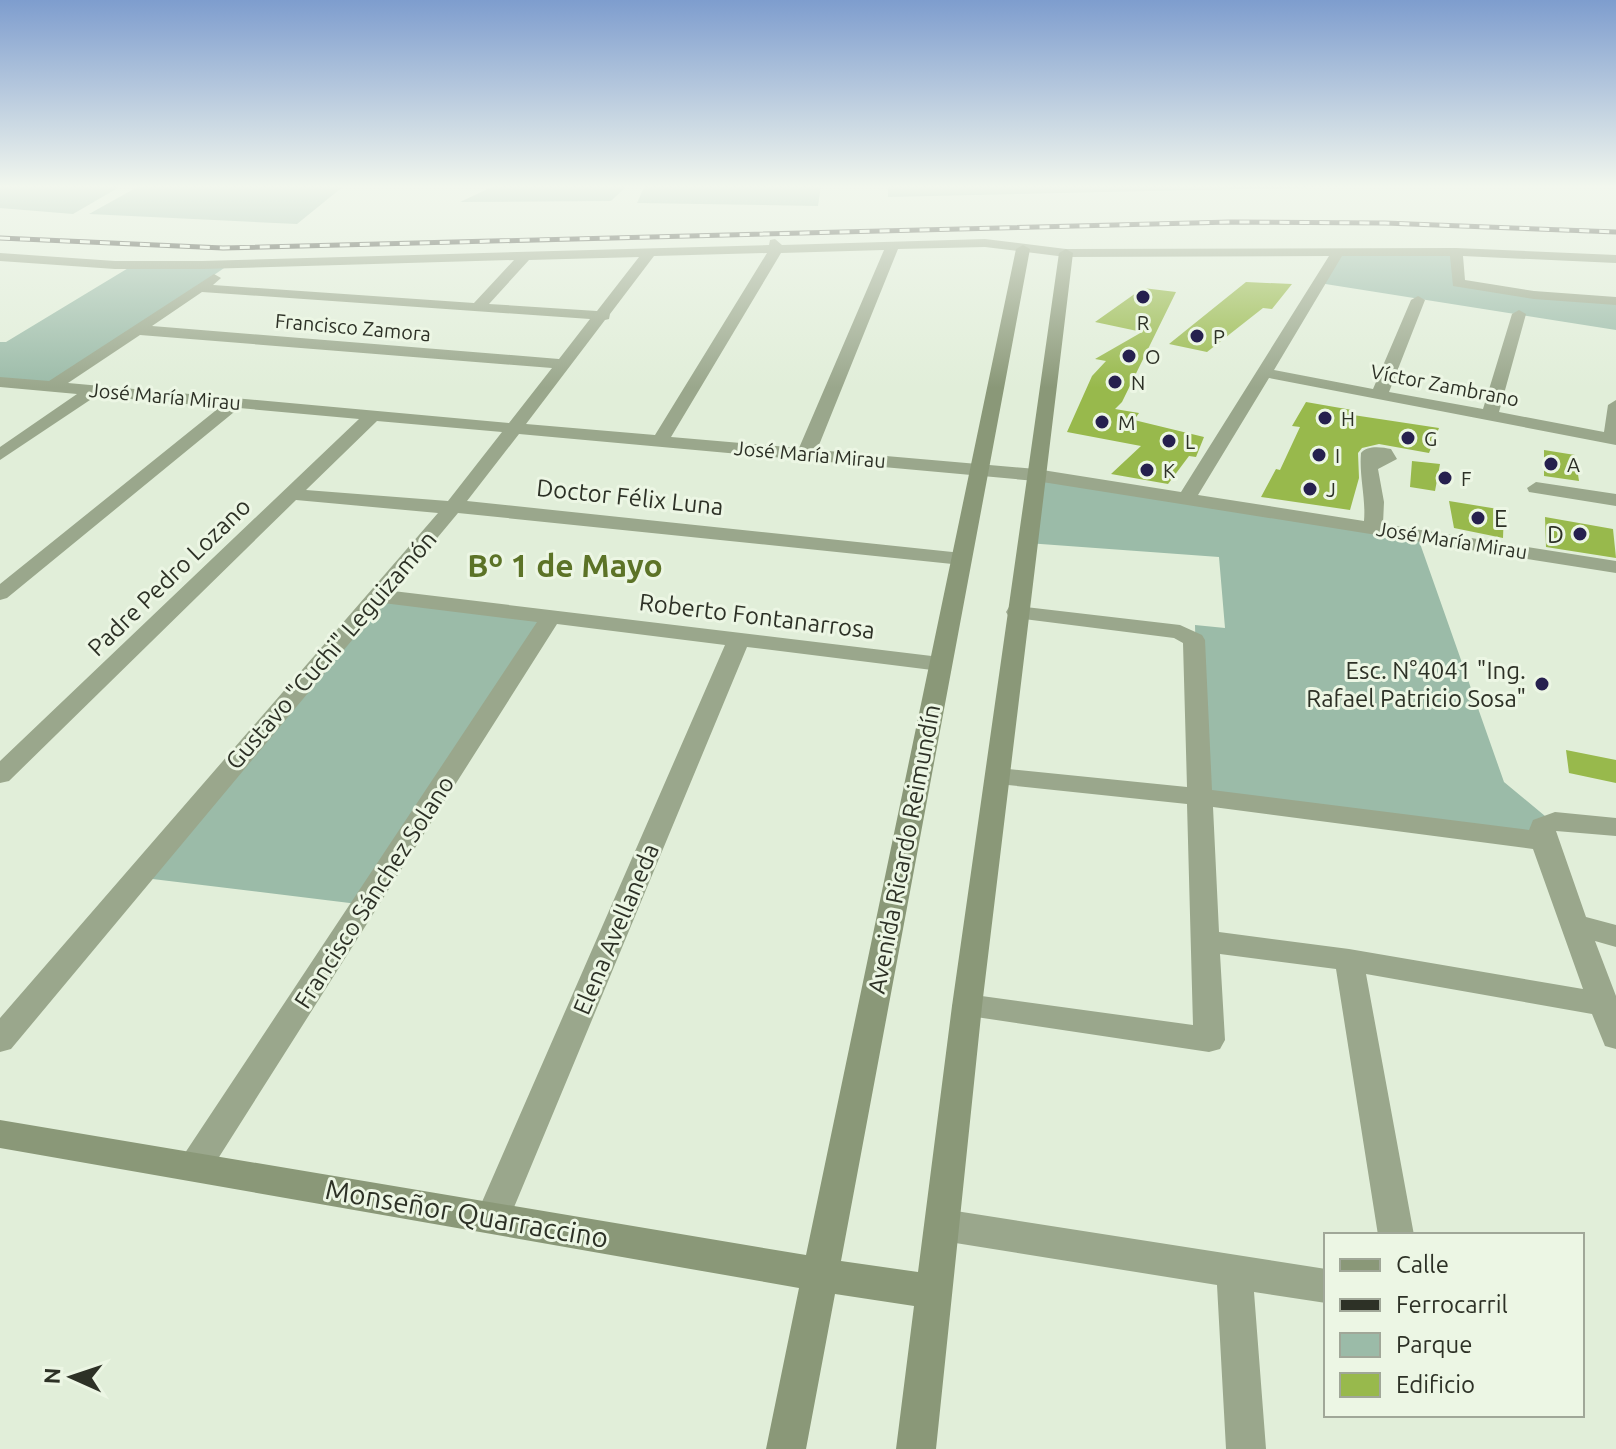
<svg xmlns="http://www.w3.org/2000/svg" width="1616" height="1449" font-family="Ubuntu,sans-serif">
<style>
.green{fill:#9bbba8}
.building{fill:#98b94c}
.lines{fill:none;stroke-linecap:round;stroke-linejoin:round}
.street{fill:#9aa78c;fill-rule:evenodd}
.secondary{fill:#8a9878;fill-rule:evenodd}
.rail-casing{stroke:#2d3126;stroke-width:5}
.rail{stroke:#ecf6e4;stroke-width:3;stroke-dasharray:10;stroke-linecap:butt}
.poi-dot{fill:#26204e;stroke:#ecf6e4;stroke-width:3}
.labels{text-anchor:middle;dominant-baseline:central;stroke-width:6;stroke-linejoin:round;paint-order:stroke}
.far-poi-label{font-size:20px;fill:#2d3126;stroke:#ecf6e4;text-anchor:start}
.far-street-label{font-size:20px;fill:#2d3126;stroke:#ecf6e4}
.street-label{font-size:24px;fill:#2d3126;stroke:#ecf6e4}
.poi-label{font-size:24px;fill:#2d3126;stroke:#ecf6e4;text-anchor:end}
.near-street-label{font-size:28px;fill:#2d3126;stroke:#ecf6e4}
.district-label{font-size:32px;font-weight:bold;fill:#5c7327;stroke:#ecf6e4}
</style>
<rect width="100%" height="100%" fill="#e1eed9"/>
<path class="green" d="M0,185H123L73,214L0,208Z
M141,185H345L297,224L89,214Z
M496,185H628L611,201L460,202Z
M645,185H821L818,206L637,203Z
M888,185H1421L888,197Z
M1339,251L1456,252L1458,283L1616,301V330L1319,283Z
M227,266L53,386L0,382V342H6L130,267Z
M1036,475L1417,535L1504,782L1545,816L1544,841L1199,797L1195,625L1225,628L1219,557L1027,543Z
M378,596L551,617L366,905L136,877Z"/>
<path class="building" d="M1246,282L1292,284L1272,309L1263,308L1207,352L1169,344Z
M1143,288L1176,292L1122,402L1115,409L1139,413L1134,420L1204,437L1196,457L1189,456L1168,484L1111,474L1141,446L1067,432L1092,376L1106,361L1095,359L1142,332L1095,322Z
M1306,402L1352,410L1353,415L1439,428L1429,453L1379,444L1362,448L1358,453L1359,478L1350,510L1261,497L1276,469L1280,470L1300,427L1292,426Z
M1544,450L1575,455L1579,481L1544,476Z
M1412,461L1440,464L1435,491L1410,487Z
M1449,501L1504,510L1503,538L1454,528Z
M1545,517L1613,529L1616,558L1546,547Z
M1566,750L1616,760V783L1569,773Z"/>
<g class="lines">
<path class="street" d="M775,239L782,245L985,239L1066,249L1456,248L1616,255V263L1463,256L1465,280L1534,291L1616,297V305L1534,299L1453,286L1450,256H1342L1274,370L1373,389L1411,300L1418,296L1425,300L1389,392L1483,409L1512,314L1519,310L1526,314L1499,412L1604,432L1608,405L1616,400V445L1269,378L1198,495L1364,521C1366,498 1359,476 1361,453C1367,445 1382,447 1391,449L1397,459L1378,469L1384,502L1383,524L1616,561V573L1036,481L519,434L467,501L962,553L972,559L962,565L458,513L393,591L940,657L948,659L951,664L948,669L940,671L747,647L505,1229L493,1234L481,1229L475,1218L725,645L557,624L207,1176L195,1181L183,1176L178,1166L183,1156L537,622L383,603L11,1049L0,1052V1018L438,513L296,500L9,781L0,783V761L359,419L239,408L7,598L0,600V584L220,407L96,396L0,460V447L77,394L0,387V377L49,381L214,274L221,278L213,285L474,303L514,260L202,269H115L0,261V253L115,261H202L769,245L770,240ZM985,247L1066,257L1329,256L1181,492L1036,469L817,450L898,249ZM884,250L799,448L671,437L781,253ZM767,253L655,435L526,424L605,320L609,319L610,314L654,256ZM639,257L597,311L489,304L529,260ZM202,292L590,319L559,359L152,326ZM140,335L552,368L509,423L68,383ZM377,421L502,432L448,501L306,490Z
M1536,482L1616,494V506L1529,492L1527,488Z
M1017,606L1180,625L1202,635L1205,640L1212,790L1529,830L1533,820L1555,812L1616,818V836L1556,831L1586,917L1616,925V947L1595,941L1616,996V1049L1605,1046L1592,1014L1366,974L1414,1235H1378L1336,969L1220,954L1225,1040L1220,1049L1209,1052L956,1014L952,1006L956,998L967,994L1193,1025L1187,804L998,784L989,782L985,776L989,770L998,768L1187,787L1183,643L1174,638L1009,617L1006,612L1009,607ZM1213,807L1533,849L1583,989L1349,949L1219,932Z
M943,1209L1326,1269V1303L1254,1292L1266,1449H1226L1217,1285L943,1241L931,1236L925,1225L931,1214Z"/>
<path class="secondary" d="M1023,245L1030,249L841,1261L918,1272L952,1006L1059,253L1066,249L1073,253L982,1006L936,1449H896L914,1306L835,1294L806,1449H766L799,1288L0,1148V1120L806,1255L1016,249Z"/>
<g class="rail-casing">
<path id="rail" d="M0,238L223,248L1231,222L1385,223L1616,232"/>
</g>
<use href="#rail" class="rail"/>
</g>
<linearGradient id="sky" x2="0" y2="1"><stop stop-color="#7e9dce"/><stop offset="0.48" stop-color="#f2f7ee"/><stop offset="1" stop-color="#f2f7ee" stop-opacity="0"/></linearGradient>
<rect width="1616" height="388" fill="url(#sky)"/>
<g class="poi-dot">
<circle cx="1143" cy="297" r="8"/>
<circle cx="1197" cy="336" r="8"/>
<circle cx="1129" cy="356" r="8"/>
<circle cx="1115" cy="382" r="8"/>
<circle cx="1325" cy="418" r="8"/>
<circle cx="1102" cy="422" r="8"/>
<circle cx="1408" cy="438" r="8"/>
<circle cx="1169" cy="441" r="8"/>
<circle cx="1319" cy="455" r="8"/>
<circle cx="1551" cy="464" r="8"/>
<circle cx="1147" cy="470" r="8"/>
<circle cx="1445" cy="478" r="8"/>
<circle cx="1310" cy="489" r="8"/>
<circle cx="1478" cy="518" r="8"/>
<circle cx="1580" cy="534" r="8"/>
<circle cx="1542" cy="684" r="8"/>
</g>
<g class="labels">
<g class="far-poi-label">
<text x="1143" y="322" text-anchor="middle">R</text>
<text x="1213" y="336">P</text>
<text x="1145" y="356">O</text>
<text x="1131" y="382">N</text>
<text x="1341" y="418">H</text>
<text x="1118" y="422">M</text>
<text x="1424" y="438">G</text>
<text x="1185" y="441">L</text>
<text x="1335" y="455">I</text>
<text x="1567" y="464">A</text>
<text x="1163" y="470">K</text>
<text x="1461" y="478">F</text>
<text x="1326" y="489">J</text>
</g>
<g class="far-street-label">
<text transform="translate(353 327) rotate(5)">Francisco Zamora</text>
<text transform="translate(1445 385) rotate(11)">Víctor Zambrano</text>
<text transform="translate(165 396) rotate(5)">José María Mirau</text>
<text transform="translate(810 454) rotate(5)">José María Mirau</text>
<text transform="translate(1452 540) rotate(9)">José María Mirau</text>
</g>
<g class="street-label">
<text transform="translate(630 497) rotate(6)">Doctor Félix Luna</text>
<text transform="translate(169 577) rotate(-44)">Padre Pedro Lozano</text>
<text transform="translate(757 616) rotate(7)">Roberto Fontanarrosa</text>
<text transform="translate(331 650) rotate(-49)">Gustavo "Cuchi" Leguizamón</text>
<text transform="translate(904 849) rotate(-79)">Avenida Ricardo Reimundín</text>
<text transform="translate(374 892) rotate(-57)">Francisco Sánchez Solano</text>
<text transform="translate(616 929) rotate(-67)">Elena Avellaneda</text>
</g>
<g class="poi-label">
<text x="1494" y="518" text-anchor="start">E</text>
<text x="1564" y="534">D</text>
<text x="1526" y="670">Esc. N°4041 "Ing.<tspan x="1526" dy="28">Rafael Patricio Sosa"</tspan></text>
</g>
<g class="near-street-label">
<text transform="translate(467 1213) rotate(10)">Monseñor Quarraccino</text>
</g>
<g class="district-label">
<text x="565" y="565">Bº 1 de Mayo</text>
</g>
</g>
<rect x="1324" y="1233" width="260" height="184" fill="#ecf6e4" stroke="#a0a798" stroke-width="2"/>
<rect x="1340" y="1259" width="40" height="12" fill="#8a9878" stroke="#a0a798" stroke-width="2"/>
<text x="1396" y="1273" font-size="24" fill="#2d3126">Calle</text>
<rect x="1340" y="1299" width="40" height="12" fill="#2d3126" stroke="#a0a798" stroke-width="2"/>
<text x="1396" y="1313" font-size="24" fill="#2d3126">Ferrocarril</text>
<rect x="1340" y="1333" width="40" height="24" fill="#9bbba8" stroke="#a0a798" stroke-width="2"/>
<text x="1396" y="1353" font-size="24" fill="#2d3126">Parque</text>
<rect x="1340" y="1373" width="40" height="24" fill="#98b94c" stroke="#a0a798" stroke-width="2"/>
<text x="1396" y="1393" font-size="24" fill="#2d3126">Edificio</text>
<g transform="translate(72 1377) rotate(273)" stroke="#ecf6e4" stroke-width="6" paint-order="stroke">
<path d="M0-6L14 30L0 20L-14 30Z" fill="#2d3126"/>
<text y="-12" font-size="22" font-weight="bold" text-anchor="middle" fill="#2d3126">N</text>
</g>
</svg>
